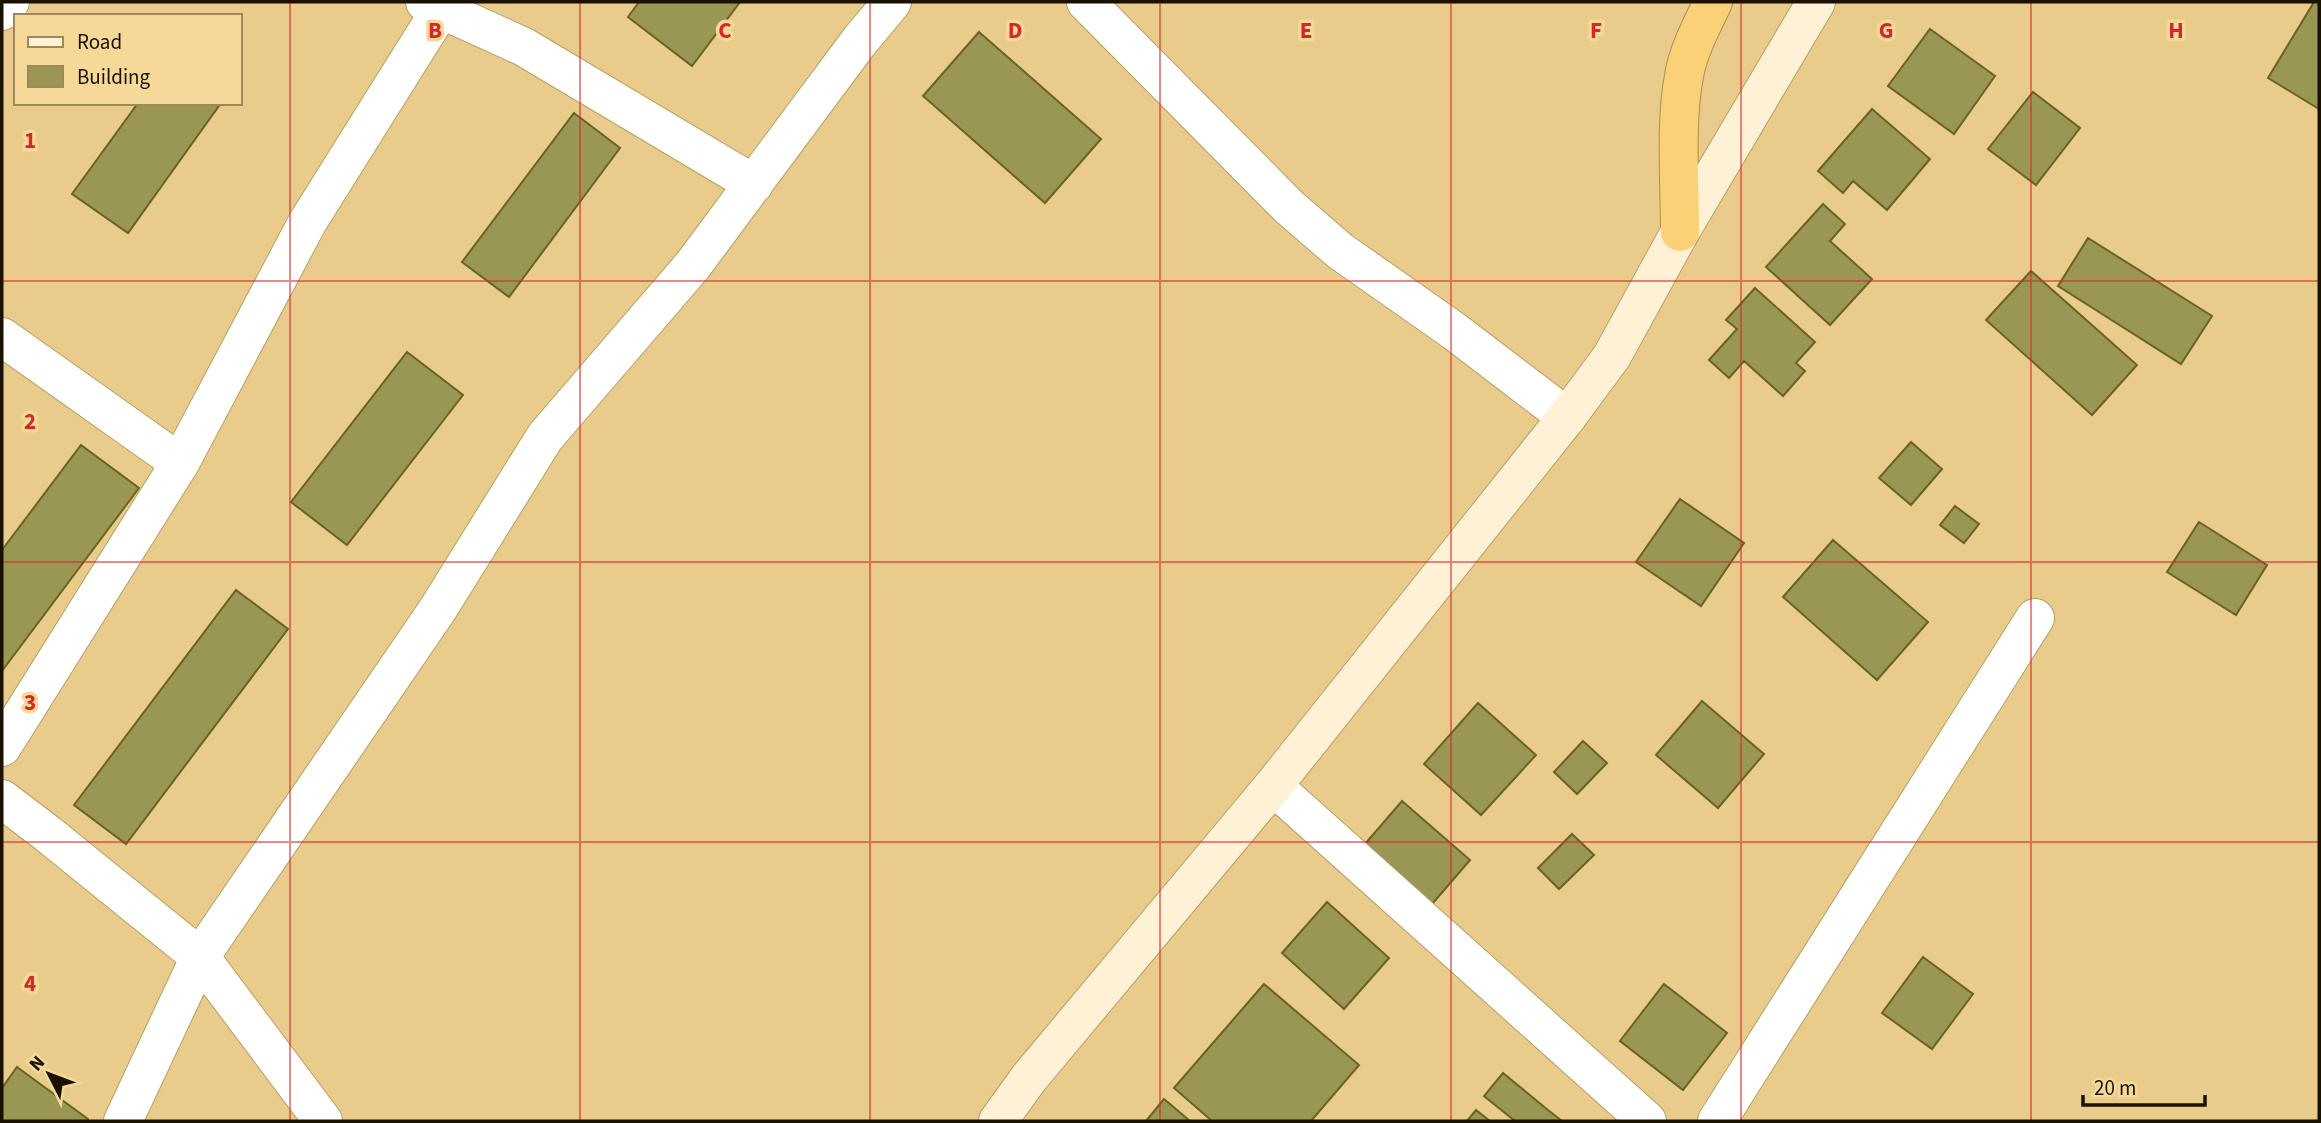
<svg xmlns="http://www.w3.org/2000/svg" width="2321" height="1123" font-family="'Source Sans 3',sans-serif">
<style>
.building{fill:#9a9653;stroke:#696521;stroke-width:2}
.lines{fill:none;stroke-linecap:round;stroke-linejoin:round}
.street-casing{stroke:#bb9e5f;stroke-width:40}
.secondary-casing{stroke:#bb9e5f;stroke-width:40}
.highway-casing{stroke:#ad8e4d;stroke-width:40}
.street{stroke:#fff;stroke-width:38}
.secondary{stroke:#fef1d6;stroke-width:38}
.highway{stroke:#fbd177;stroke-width:38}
.grid{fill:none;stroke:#d62828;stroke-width:2;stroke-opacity:0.55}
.grid-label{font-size:23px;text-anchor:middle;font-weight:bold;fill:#d62828;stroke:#f6d898;stroke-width:7;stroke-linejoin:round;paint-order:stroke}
</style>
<rect width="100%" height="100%" fill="#e9cb8b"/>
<path class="building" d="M639,2H740L692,66L628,17Z
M2314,2H2319V109L2268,78Z
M1930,29L1995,76L1954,134L1888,86Z
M979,32L1101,139L1045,203L923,96Z
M2033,92L2080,128L2036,185L1988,149Z
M138,103H221L128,233L72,194Z
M1872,109L1930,159L1887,210L1853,181L1843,193L1818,171Z
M574,113L620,148L509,297L462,262Z
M1823,204L1845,224L1830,241L1872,279L1830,325L1766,267Z
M2088,238L2212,316L2181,364L2058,286Z
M2031,271L2137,365L2092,415L1986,320Z
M1755,288L1815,342L1796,363L1805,371L1783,396L1744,361L1729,378L1709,360L1737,329L1726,320Z
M407,352L463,395L347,545L291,502Z
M1911,442L1942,469L1911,505L1879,478Z
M81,445L139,488L2,671V550Z
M1680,499L1744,543L1701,606L1636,562Z
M1955,506L1979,524L1964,543L1940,525Z
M2199,522L2267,565L2236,615L2167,572Z
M1833,540L1928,622L1877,680L1783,597Z
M236,590L288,629L126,844L74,805Z
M1702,701L1764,754L1718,808L1656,755Z
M1478,703L1536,755L1481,815L1424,764Z
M1583,741L1607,763L1577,794L1554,772Z
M1402,801L1470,860L1427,910L1359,851Z
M1572,834L1594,855L1559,889L1538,868Z
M1327,902L1389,958L1344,1009L1282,953Z
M1923,957L1973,994L1932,1049L1882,1013Z
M1264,984L1359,1065L1311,1121H1212L1174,1088Z
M1664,984L1727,1033L1683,1090L1620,1041Z
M17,1067L88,1119L87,1121H2V1088Z
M1503,1073L1548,1110L1562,1121H1515L1484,1096Z
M1164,1099L1190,1121H1146Z
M1476,1110L1490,1121H1467Z"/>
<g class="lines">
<g class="street-casing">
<path id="street" d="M425,2L524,47L754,184
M1086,2L1288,206L1340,251L1454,331L1567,417
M2,11L10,2
M2,337L180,463
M2,747L180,463L307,223L441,9
M1273,786L1647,1121
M2,799L48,834L200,957L438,609L545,437L693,265L858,43L892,2
M123,1121L200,957L323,1121
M1717,1121L2035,618"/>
</g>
<g class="secondary-casing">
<path id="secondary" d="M998,1121L1029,1078L1273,786L1567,417L1612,356L1680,232L1816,2"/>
</g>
<g class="highway-casing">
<path id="highway" d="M1680,232C1680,185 1675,123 1684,76C1688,51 1702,25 1713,2"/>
</g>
<use href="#street" class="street"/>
<use href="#secondary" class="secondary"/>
<use href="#highway" class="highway"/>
</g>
<path class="grid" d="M290,2V1121M580,2V1121M870,2V1121M1160,2V1121M1451,2V1121M1741,2V1121M2031,2V1121M2,281H2319M2,562H2319M2,842H2319"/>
<g class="grid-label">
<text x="435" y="38">B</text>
<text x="725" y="38">C</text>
<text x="1015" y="38">D</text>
<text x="1306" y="38">E</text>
<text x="1596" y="38">F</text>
<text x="1886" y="38">G</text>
<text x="2176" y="38">H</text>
<text x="30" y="148">1</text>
<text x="30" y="429">2</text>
<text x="30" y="710">3</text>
<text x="30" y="991">4</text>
</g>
<rect width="2321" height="1123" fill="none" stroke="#1b1100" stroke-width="7"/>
<rect x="14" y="14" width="228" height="91" fill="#f6d898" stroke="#9e885b" stroke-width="2"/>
<rect x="28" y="37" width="35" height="10" fill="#fef1d6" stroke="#9e885b" stroke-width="2"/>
<text x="77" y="49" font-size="21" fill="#1b1100">Road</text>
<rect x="28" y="66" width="35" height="21" fill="#9a9653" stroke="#9e885b" stroke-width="2"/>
<text x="77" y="84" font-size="21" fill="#1b1100">Building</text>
<g transform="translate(49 1074) rotate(312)" stroke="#f6d898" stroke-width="5" paint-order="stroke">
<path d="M0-5L12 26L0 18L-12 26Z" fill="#1b1100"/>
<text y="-10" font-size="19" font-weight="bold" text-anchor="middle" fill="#1b1100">N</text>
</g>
<path d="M2083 1095v10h122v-10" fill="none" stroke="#1b1100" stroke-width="3.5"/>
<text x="2094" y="1095" font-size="21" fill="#1b1100" stroke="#f6d898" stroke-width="5" paint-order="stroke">20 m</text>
</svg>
